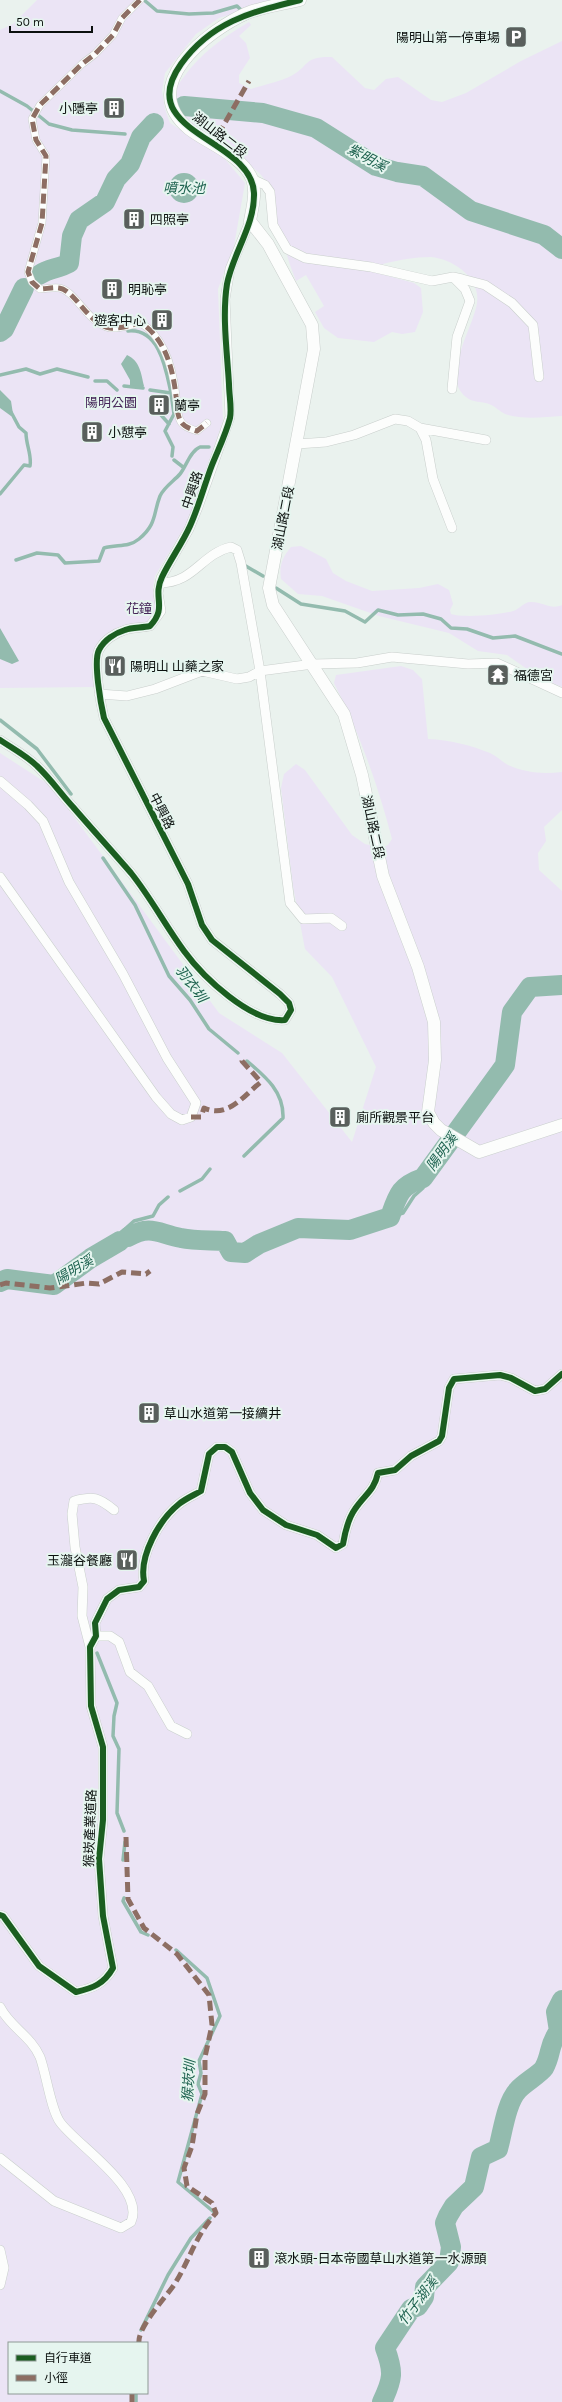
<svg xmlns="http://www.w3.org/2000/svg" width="562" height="2402" font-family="Karla,'Noto Sans TC',sans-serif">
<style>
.green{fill:#ebe4f5;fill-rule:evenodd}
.water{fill:#93bbae}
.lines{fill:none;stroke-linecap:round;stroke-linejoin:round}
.stream{stroke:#93bbae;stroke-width:3.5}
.river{stroke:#93bbae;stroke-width:20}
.pedestrian-casing{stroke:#c9cfcc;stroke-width:8}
.minor-casing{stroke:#c9cfcc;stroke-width:10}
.tertiary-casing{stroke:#c9cfcc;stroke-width:13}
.pedestrian{stroke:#fcfdfc;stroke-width:7}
.minor{stroke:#fcfdfc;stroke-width:9}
.tertiary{stroke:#fcfdfc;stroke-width:12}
.quiet{stroke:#8d6e63;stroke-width:5;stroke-dasharray:10 5;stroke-linecap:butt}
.cycleway-casing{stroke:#e6f5ef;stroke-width:8}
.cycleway{stroke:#1b5e20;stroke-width:6}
.labels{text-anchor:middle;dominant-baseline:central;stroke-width:4;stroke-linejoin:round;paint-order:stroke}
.poi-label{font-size:13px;fill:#0b100e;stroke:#e6f5ef;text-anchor:start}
.street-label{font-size:13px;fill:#0b100e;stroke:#e6f5ef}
.park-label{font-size:13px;fill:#462659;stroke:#e6f5ef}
.water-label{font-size:14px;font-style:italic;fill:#1f6350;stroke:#e6f5ef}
</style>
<rect width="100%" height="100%" fill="#eaf2ee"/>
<path class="green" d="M37,0H277L219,18L196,34L165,73L162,91L165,109L170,123L224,158L245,183L234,246L218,289L223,421L188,521L155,576L153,588L156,608L152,618L143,625L131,624L118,628L100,641L94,687L0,688V30L13,24Z
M249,22L251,25L239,36L246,43L250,58L239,75V83L251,89C263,85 279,82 291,76C310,66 303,56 332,57L365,88L374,90L386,79L398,77L431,100L442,102L466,93L521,61L562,41V416C544,417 522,420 505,414C499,411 495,406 489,404C481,401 473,403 466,397C440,378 474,326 477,303C481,278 453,259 431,257C414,257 399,260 383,264L381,274L414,283L421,288L423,312L415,332L402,334L392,332L374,342L338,338L324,328L315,312L324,306L306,275L296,281C293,272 289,264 287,255C285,249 284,241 282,234C280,231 277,228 276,224C271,210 274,193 265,180C249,155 168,125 175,92C176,87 180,82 183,78C201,53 222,38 249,22Z
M301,546L326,559L333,573L346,581L372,591L419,588L438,584L449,590L453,604L450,610L451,614C463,618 500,615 513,611C520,609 524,601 532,602C542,602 552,610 562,605V687L540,678L507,655L478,651L449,633L379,616L322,596L298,594L281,579C279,566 282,558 291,547Z
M401,666L413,670L422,679L428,739C450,740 470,745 490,753C497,756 502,762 508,765C526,773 543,774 562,772V810L544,827L546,841L538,853L539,870L562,891V2402H0V753L51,786L219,1013L282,1053L352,1142L376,1067L332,977L305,949L293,886L281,788L284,774L296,764L305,770L352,835L365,844L382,848L388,845L392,839C378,785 359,732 334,683L336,675ZM9,2343H147V2393H9Z"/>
<path class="water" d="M169 188a15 15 0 1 1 30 0a15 15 0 1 1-30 0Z
M127,355C140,361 141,373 144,386L141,389L130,386V380L121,364Z
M0,390L11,401L13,414L11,416L0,408Z
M0,628L19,661L12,664L0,659Z"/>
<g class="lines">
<path class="stream" d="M144,0L157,11L189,14L213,13L237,6L241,10
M0,91L27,106L49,124L72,130L125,134
M138,136L141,137
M128,331C160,328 166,370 171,393
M0,375L26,369L40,374L57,369L88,377
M95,381H107L117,390
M124,386L143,388
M150,390L171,393L174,414L165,431L173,447L172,456
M161,415L169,424
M174,460L183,467
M0,494L24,465L30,466C32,455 26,445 26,433L19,427L11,412
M16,560L37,553L58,555L65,563L99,561L104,548C117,544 128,548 139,539C157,524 153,514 160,496C164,487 174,481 180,474C186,467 190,451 200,447C202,447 207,447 209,447
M244,565L263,576
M276,588L301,604L345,611L365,622L378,610L398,615L423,614L441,619L451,628L467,629L493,638L515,636L562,654
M0,720L37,749L71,794
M103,858L135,905L169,976L190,1000L209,1029L238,1053
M244,1156L283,1118C284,1092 266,1077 247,1061
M180,1191L202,1179L210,1169
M390,1217L403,1213L414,1196L423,1188V1178
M113,1246L116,1237L134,1221L153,1216L159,1205L168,1197
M97,1653L117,1703L114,1716L113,1736L119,1749L117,1813L124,1831
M123,1860L125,1842
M124,1898L123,1901L141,1932L148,1935
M176,1950L207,1978L220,2016L199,2061L201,2073L198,2084L202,2094L178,2182L215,2213
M141,2330L168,2275L191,2238L210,2218
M136,2402V2393"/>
<path class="river" d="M184,106L263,113L316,128L376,166L397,172L423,176L471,211L544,235L562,249
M39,275C49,268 58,269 69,263L72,236L79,220L105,202L116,179L130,164L141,137L154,123
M0,332L4,329L24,288
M128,1237C152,1224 158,1234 181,1238C195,1241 211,1240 225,1241L231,1252L245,1253L259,1244L298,1228L350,1230L390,1217C398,1194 400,1186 423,1178L505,1065L512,1012L530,987L562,985
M0,1282L7,1279L54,1285L91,1258L120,1241
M382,2402C393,2379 394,2372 385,2348L411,2309L418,2306L424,2297L425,2287L449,2262L451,2247L445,2223L448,2216L454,2206L474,2187L481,2157L498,2149C503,2131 506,2103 518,2090C524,2083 540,2074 544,2068C552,2054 548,2045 559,2031L556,2012L562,2000"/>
<g class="pedestrian-casing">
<path id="pedestrian" d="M140,0L122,18L113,35L95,54L82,64L40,105L32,119L36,140L46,156L42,223L28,272L32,282L40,289C46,289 53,287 59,288C75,290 88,324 110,328C119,329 131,325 141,323C165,338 173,369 176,396C177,403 177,414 180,420C183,427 191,429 197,431L207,423"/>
</g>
<g class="minor-casing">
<path id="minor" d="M252,179L265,185L270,192L273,225L287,249L305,258L371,267L432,281L453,277L462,279L485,285L512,303L533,325L539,377
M452,389L457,337L470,301L465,289L453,277
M420,428L486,440
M297,444L326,442L354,435L395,419L408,421L420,428L426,440L433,479L452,528
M160,583C194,583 201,554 231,547L237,550L241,563L260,671L290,903L303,919L331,918L342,926
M99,694L127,696L155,689L202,671L237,679L249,677L260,671L313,664L357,663L392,657L468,664L497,663L562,693
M0,740C12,748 27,756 37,766C50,778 61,794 73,807C92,829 112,851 131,873C151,898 165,925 184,951C203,977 251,1023 285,1020L291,1010L289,1003L280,994L212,940L202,925L188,884L104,718C101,705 93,661 99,650C104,640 115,633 125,630C132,627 142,628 150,626L161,611L158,593L161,578L189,529L198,507L230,417L225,299L230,269L250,221
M0,781L28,805L43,821L69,882L123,974L167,1058L196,1103L191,1117L182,1120L171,1114L156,1097L0,877
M96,1636H110L119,1642L130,1672L148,1686L171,1726L187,1734
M90,1647L82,1616L83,1587L75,1547L72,1514L74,1501C93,1496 98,1497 114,1510
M0,1915L3,1916L39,1966L76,1992C93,1988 104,1984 113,1968L103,1916L99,1859L103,1820V1747L91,1706L90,1647L96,1636L95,1623L107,1599L119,1590L139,1587L144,1581C139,1556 159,1520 179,1504C185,1499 194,1495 201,1491L209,1454L217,1447H225L232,1452L250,1493L263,1510L286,1525L317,1535L336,1548L343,1544C345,1532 348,1519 355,1509C365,1494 374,1491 378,1473L395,1470L411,1456L439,1441L442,1436L449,1388L454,1379L500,1375L511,1378L535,1391L545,1389L562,1374
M0,2007C10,2027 31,2036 40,2057C46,2073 51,2110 60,2122C75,2144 146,2188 131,2222L121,2228L54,2201L0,2158
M0,2250L4,2268L0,2285"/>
</g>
<g class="tertiary-casing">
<path id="tertiary" d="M300,0C283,4 263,7 247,13C207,31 136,86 189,129C207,143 243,156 252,179C257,192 252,209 250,221L268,244L312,325L314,349L269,588L273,605L344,714L362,775L383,876L418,967L434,1022L435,1060L428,1112L434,1123L441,1130L479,1152L562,1125"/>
</g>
<use href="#pedestrian" class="pedestrian"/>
<use href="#minor" class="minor"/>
<use href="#tertiary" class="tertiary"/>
<path class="quiet" d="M140,0L122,18L113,35L95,54L82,64L40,105L32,119L36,140L46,156L42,223L28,272L32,282L40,289C46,289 53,287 59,288C75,290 88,324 110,328C119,329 131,325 141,323C165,338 173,369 176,396C177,403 177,414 180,420C183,427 191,429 197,431L207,423
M218,135L249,81
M191,1117H201L204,1108C228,1119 244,1095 261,1082L242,1061L243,1057
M0,1285L6,1283L50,1288L87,1283L99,1284L122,1272L146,1274L150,1271
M126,1837L128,1899L144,1928L177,1954L209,1995L212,2025L205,2057V2094L197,2114L192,2146L184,2168L187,2186L212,2203L216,2213C195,2236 190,2260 174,2285C165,2298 137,2328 139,2343
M132,2393V2402"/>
<g class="cycleway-casing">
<path id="cycleway" d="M0,740C12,748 27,756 37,766C50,778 61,794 73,807C92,829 112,851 131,873C151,898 165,925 184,951C203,977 251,1023 285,1020L291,1010L289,1003L280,994L212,940L202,925L188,884L104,718C101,705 93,661 99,650C104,640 115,633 125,630C132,627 142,628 150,626C168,607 152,598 162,577C170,560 182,544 190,526C199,506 204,486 212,465C218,450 226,434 230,418C232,408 229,395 229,384C227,351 222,316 227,284C233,253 255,225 254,193C252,138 132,133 181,64C212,21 252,12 300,0
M0,1915L3,1916L39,1966L76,1992C93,1988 104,1984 113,1968L103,1916L99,1859L103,1820V1747L91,1706L90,1647L96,1636L95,1623L107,1599L119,1590L139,1587L144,1581C139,1556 159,1520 179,1504C185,1499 194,1495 201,1491L209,1454L217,1447H225L232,1452L250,1493L263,1510L286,1525L317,1535L336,1548L343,1544C345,1532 348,1519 355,1509C365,1494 374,1491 378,1473L395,1470L411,1456L439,1441L442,1436L449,1388L454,1379L500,1375L511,1378L535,1391L545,1389L562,1374"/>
</g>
<use href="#cycleway" class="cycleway"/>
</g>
<defs>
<g id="parking-square" transform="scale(1.15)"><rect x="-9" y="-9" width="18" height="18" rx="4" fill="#595f5c" stroke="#e6f5ef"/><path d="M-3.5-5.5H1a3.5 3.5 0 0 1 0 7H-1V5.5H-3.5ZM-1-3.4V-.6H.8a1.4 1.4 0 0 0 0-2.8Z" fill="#fff"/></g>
<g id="building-square" transform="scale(1.15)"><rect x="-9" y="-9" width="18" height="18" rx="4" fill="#595f5c" stroke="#e6f5ef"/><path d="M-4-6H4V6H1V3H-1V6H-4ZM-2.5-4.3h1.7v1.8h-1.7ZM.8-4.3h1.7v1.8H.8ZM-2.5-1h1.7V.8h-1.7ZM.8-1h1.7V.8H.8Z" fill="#fff"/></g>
<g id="restaurant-square" transform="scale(1.15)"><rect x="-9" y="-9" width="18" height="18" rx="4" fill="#595f5c" stroke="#e6f5ef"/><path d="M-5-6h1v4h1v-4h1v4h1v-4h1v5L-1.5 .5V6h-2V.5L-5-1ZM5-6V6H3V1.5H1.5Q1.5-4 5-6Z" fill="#fff"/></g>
<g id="temple-square" transform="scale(1.15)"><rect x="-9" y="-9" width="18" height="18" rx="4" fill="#595f5c" stroke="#e6f5ef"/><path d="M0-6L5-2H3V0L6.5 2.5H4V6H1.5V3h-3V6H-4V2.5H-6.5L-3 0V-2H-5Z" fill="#fff"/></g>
</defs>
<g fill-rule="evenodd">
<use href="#parking-square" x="516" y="37"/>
<use href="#building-square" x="114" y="108"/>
<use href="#building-square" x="134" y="219"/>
<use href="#building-square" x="112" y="289"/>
<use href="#building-square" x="162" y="320"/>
<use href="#building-square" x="159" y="405"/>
<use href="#building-square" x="92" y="432"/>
<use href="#restaurant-square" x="115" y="666"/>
<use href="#temple-square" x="498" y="675"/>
<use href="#building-square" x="340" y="1117"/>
<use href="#building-square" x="149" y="1413"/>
<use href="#restaurant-square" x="127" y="1560"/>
<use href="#building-square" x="259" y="2258"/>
</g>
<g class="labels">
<g class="poi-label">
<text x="500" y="37" text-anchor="end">陽明山第一停車場</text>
<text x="98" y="108" text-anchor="end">小隱亭</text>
<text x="150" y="219">四照亭</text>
<text x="128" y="289">明恥亭</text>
<text x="146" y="320" text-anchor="end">遊客中心</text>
<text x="174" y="405">蘭亭</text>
<text x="108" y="432">小憇亭</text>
<text x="130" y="666">陽明山 山藥之家</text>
<text x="514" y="675">福德宮</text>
<text x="356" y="1117">廁所觀景平台</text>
<text x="164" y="1413">草山水道第一接續井</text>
<text x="112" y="1560" text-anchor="end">玉瀧谷餐廳</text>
<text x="274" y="2258">滾水頭-日本帝國草山水道第一水源頭</text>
</g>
<g class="street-label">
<text transform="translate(220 135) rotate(38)">湖山路二段</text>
<text transform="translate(192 490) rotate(-71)">中興路</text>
<text transform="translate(283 518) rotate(-79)">湖山路二段</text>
<text transform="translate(162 811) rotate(63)">中興路</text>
<text transform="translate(373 827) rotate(78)">湖山路二段</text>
<text transform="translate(90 1828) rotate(-88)">猴崁產業道路</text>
</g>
<g class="park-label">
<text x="111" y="402">陽明公園</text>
<text x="139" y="608">花鐘</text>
</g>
<g class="water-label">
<text transform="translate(367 158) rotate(28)">紫明溪</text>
<text x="184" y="188">噴水池</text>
<text transform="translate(191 984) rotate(53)">羽衣圳</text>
<text transform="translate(442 1152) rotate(-54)">陽明溪</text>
<text transform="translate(74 1270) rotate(-31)">陽明溪</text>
<text transform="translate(189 2081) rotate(-86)">猴崁圳</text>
<text transform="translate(418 2301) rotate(-53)">竹子湖溪</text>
</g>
</g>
<rect x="8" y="2342" width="140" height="52" fill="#e6f5ef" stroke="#8e9995"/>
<rect x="16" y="2355" width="20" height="6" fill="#1b5e20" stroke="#8e9995"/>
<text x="44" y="2362" font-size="12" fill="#0b100e">自行車道</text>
<rect x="16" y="2375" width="20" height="6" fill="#8d6e63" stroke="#8e9995"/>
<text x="44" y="2382" font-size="12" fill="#0b100e">小徑</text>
<path d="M10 26v6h82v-6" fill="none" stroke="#0b100e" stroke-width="2"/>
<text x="16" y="26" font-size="12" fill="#0b100e" stroke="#e6f5ef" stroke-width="3" paint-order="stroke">50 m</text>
</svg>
